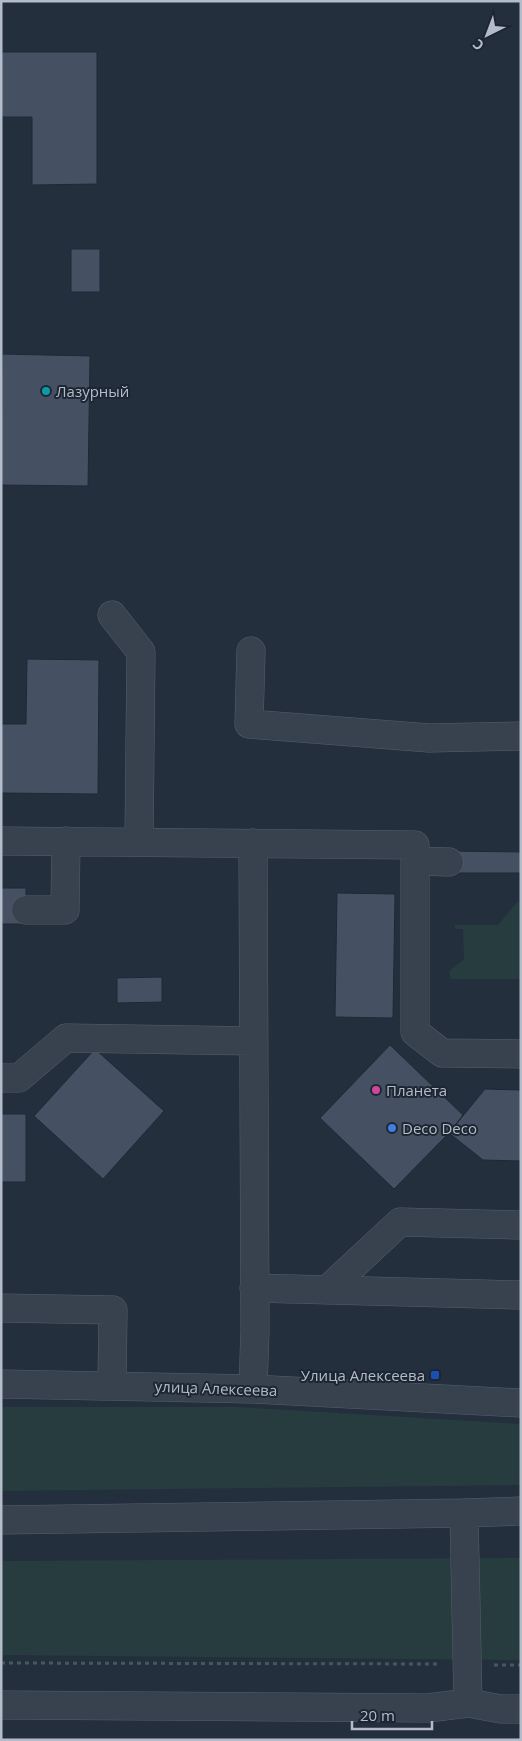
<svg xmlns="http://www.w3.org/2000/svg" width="522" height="1741" font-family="'Open Sans',sans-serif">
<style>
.green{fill:#263c3f}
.building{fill:#455162;stroke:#1f2835}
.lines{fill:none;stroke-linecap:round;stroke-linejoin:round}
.minor-casing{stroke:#565f6c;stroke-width:29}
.path{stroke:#44595c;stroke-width:3;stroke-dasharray:4 4;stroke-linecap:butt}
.minor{stroke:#38414e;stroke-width:28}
.culture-dot{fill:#0f9aa8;stroke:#1d2633;stroke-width:2}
.hotel-dot{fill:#d1479c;stroke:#1d2633;stroke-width:2}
.shop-dot{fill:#3f7fe0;stroke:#1d2633;stroke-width:2}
.transit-dot{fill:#1a4fb4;stroke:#1d2633;stroke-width:2}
.labels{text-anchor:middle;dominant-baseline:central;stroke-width:4;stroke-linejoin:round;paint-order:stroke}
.poi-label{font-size:15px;fill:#b4bcc9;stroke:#1d2633;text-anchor:start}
.street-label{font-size:15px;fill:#b4bcc9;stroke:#1d2633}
</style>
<rect width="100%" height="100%" fill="#242f3e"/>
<path class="green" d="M517,902L521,903L520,979H451L449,971L464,959L463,929H455V925H498Z
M1,1407H238L521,1424V1485L1,1491Z
M521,1558V1660L1,1655V1561Z"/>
<path class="building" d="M1,52H97V184L32,185V117H1Z
M71,249H100V292H71Z
M2,354L90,356L88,486L1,485Z
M27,659L99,660L98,794L1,793V724H26Z
M449,851L521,852V873H449Z
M1,888H26V924H1Z
M337,893L395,894L393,1018L335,1017Z
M162,977V1002L117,1003V978Z
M390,1045L463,1115L449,1133L394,1189L320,1118Z
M95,1049L164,1111L103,1179L34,1116Z
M485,1089L521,1090V1161L483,1160L449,1133Z
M1,1114H26V1182H1Z"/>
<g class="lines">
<g class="minor-casing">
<path id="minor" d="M112,615L141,652L139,842
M251,651L249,724L429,738L521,736
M1,841L415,845V1032L442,1053L521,1054
M253,843L255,1330L253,1389
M415,861L449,862
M26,910H65L66,841
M1,1078H19L66,1038L254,1041
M254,1288L521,1295
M327,1290L400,1222L521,1225
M1,1308L113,1310L112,1386
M1,1384L253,1389L521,1403
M464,1513L468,1703
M1,1520L464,1513L521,1511
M1,1705L428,1708L468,1703L501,1709H521"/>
</g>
<path class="path" d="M1,1663L440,1664
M494,1665H521"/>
<use href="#minor" class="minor"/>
</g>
<circle class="culture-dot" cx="46" cy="391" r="5"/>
<circle class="hotel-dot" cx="376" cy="1090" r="5"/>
<circle class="shop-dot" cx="392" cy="1128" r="5"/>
<rect class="transit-dot" x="430" y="1370" width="10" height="10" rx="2.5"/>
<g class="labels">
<g class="poi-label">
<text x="56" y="391">Лазурный</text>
<text x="386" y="1090">Планета</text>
<text x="402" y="1128">Deco Deco</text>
<text x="425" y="1375" text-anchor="end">Улица Алексеева</text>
</g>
<g class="street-label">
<text transform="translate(216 1388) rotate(2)">улица Алексеева</text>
</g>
</g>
<rect width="522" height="1741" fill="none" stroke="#b4bcc9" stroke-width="5"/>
<g transform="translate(487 35) rotate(222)" stroke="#1d2633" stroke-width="4" paint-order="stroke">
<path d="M0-4L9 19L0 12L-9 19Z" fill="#b4bcc9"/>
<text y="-8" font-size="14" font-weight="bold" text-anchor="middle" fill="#b4bcc9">С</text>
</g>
<path d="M352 1721v8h80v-8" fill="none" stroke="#b4bcc9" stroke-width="2.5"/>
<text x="360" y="1721" font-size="15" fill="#b4bcc9" stroke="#1d2633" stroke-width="4" paint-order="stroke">20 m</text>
</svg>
